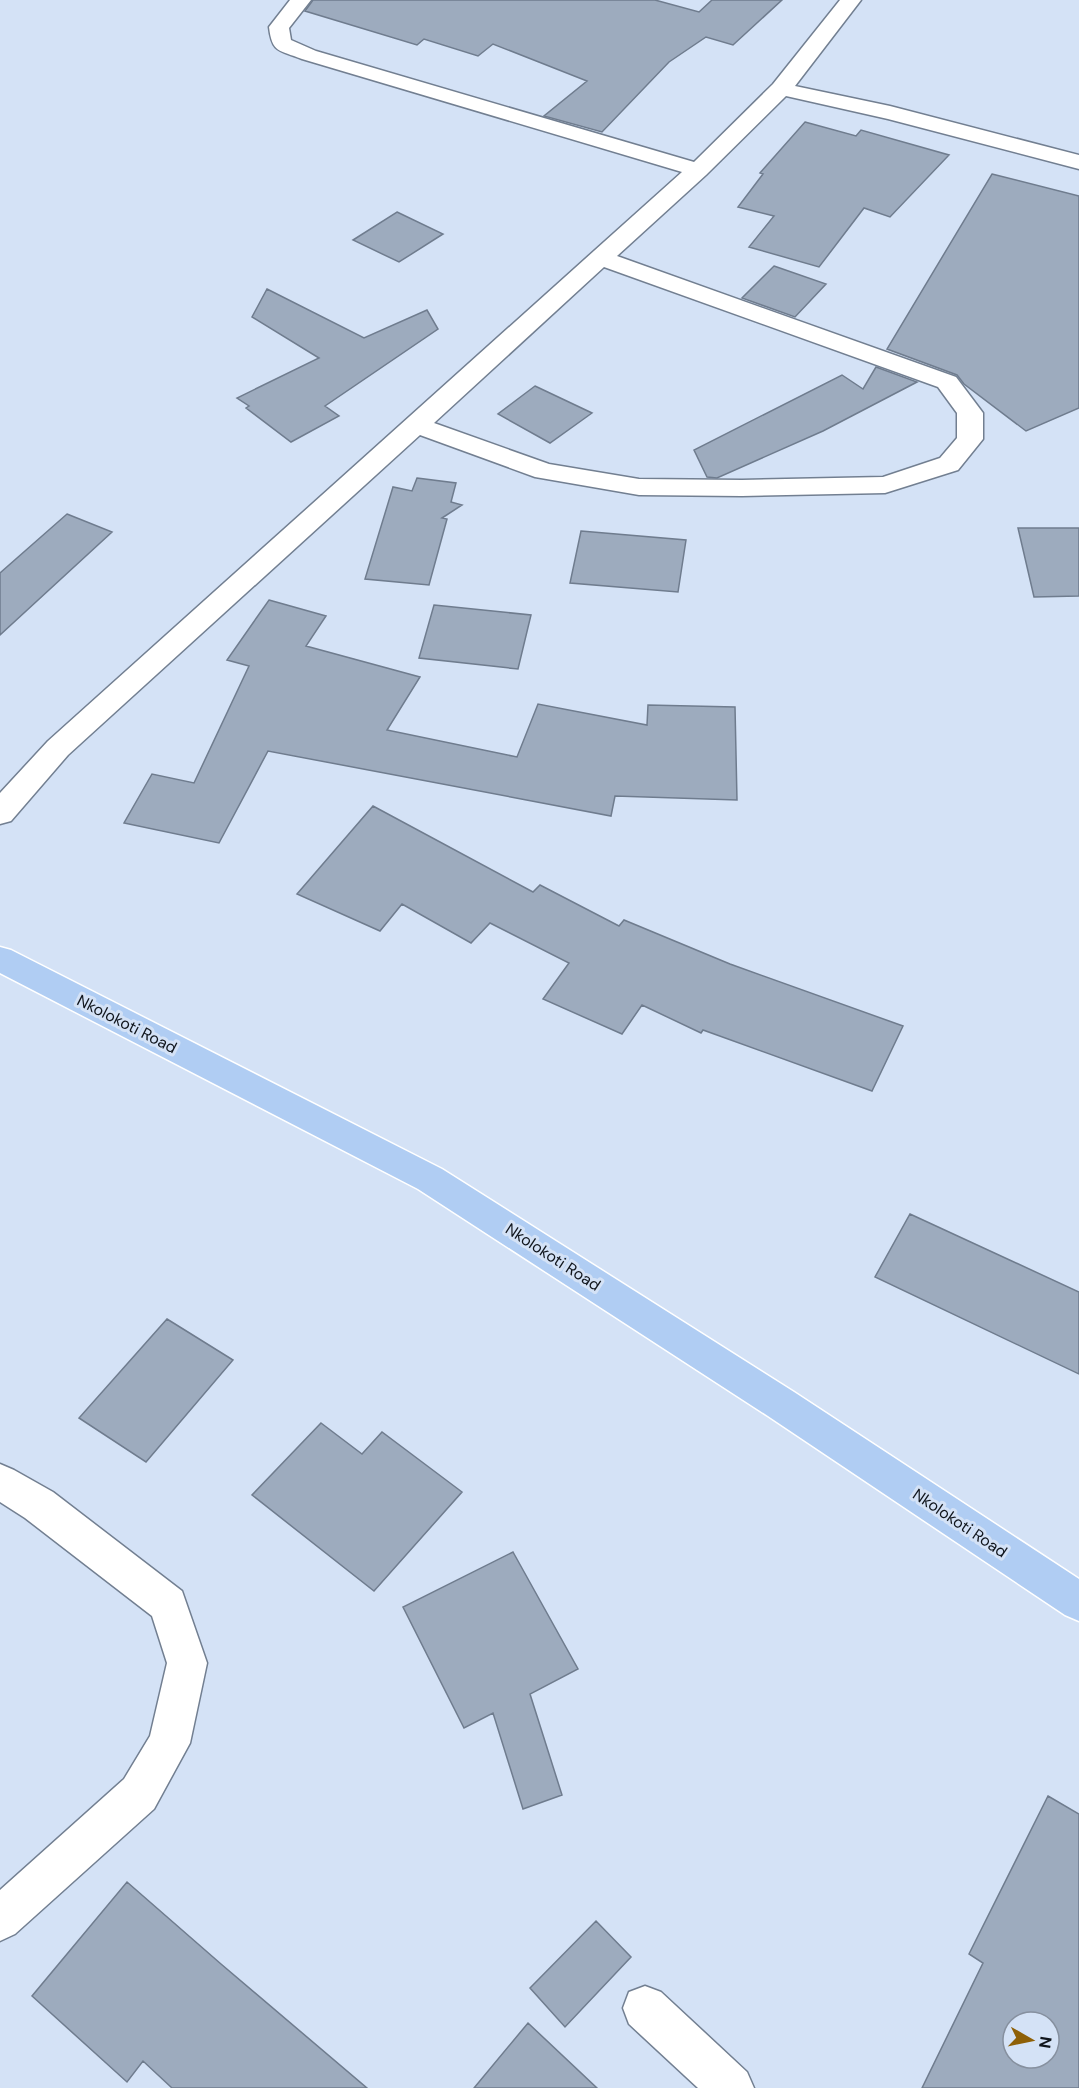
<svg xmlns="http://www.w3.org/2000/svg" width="1079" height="2088" font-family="'DM Sans',sans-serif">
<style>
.building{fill:#9dabbe;stroke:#6f7c8e;stroke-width:1.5;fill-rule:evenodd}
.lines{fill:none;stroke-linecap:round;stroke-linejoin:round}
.minor-casing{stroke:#727f91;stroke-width:3}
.major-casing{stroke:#fff;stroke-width:3}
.minor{fill:#fff;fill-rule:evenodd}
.major{fill:#b0cdf3;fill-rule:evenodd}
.labels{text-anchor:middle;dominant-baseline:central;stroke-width:6;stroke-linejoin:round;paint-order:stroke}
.street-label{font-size:16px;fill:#10151c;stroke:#d4e2f6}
</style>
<rect width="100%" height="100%" fill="#d4e2f6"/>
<path class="building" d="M313,0H655L699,12L712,0H782L733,45L706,37L669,62L602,132L544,116L587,81L493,44L478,56L424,39L417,45L305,11Z
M805,122L856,136L861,130L949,155L890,217L864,208L819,267L749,247L774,216L738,207L763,174L760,173Z
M992,174L1079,196V408L1026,431L964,384L957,375L887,349Z
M397,212L443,234L399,262L353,240Z
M774,266L826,284L795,317L742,298Z
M267,289L364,338L427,310L438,329L325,406L339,416L291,442L246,408L249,406L237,398L319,358L252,317Z
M876,367L917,382L823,431L717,478L707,477L694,450L842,375L863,389Z
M535,386L592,413L550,443L498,414Z
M417,478L456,483L451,502L462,505L442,518L447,519L429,585L365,579L393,487L412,491Z
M67,514L112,532L0,635V573Z
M1018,528H1079V596L1034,597Z
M581,531L686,540L678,592L570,583Z
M269,600L326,616L306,646L420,677L387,730L517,757L538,704L647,725L648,705L735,707L737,800L615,796L611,816L268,751L219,843L124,823L152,774L194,783L249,666L227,660Z
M434,605L531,615L518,669L419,658Z
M373,806L533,892L540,885L619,926L624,920L730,964L903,1026L872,1091L703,1030L701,1033L642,1005L622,1034L543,999L569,963L490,923L471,943L402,904L380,931L297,894Z
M910,1214L1079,1292V1374L875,1277Z
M167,1319L233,1360L146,1462L79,1418Z
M321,1423L362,1454L382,1432L462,1492L374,1591L252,1495Z
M513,1552L578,1669L530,1694L562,1795L523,1809L493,1713L464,1728L403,1607Z
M1048,1796L1079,1814V2088H922L983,1963L969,1954ZM1013,2022H1049V2058H1013Z
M127,1882L221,1964L367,2088H172L143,2061L127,2082L32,1996Z
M596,1921L631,1957L565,2027L530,1988Z
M528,2023L597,2088H474Z"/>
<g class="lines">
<g class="minor-casing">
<path id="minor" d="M290,0H311L289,28L291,40L316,51L694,162L773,84L840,0H861L795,86L890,106L1079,155V169L888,119L786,96L706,175L617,256L956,377L983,413V439L958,470L885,493L742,496L639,495L535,477L420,435L68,755L11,821L0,824V793L48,741L682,172L302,59C279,50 272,53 269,27ZM604,267L938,387L957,413V438L940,458L883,477L742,480L639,479L549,464L434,423Z
M0,1464L14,1470L53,1492L182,1591L207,1663L190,1743L154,1809L15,1934L0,1941V1890L124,1779L150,1736L167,1663L152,1616L25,1518L0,1502Z
M645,1986L661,1992L747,2072L754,2088H698L629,2024L623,2008L629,1992Z"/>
</g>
<g class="major-casing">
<path id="major" d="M0,947L11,950L442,1169L794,1392L1079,1579V1621L1065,1615L768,1416L418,1189L0,973Z"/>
</g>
<use href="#minor" class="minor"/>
<use href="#major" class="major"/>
</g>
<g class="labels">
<g class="street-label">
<text transform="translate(127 1024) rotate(27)">Nkolokoti Road</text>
<text transform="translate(553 1257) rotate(33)">Nkolokoti Road</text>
<text transform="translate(960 1523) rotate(34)">Nkolokoti Road</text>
</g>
</g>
<g transform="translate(1031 2040) rotate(99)"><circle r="28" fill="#d4e2f6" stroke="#86909f" stroke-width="1.5"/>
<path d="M0-4.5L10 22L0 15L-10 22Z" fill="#8e6007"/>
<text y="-9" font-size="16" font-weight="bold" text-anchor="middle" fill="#10151c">N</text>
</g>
</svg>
